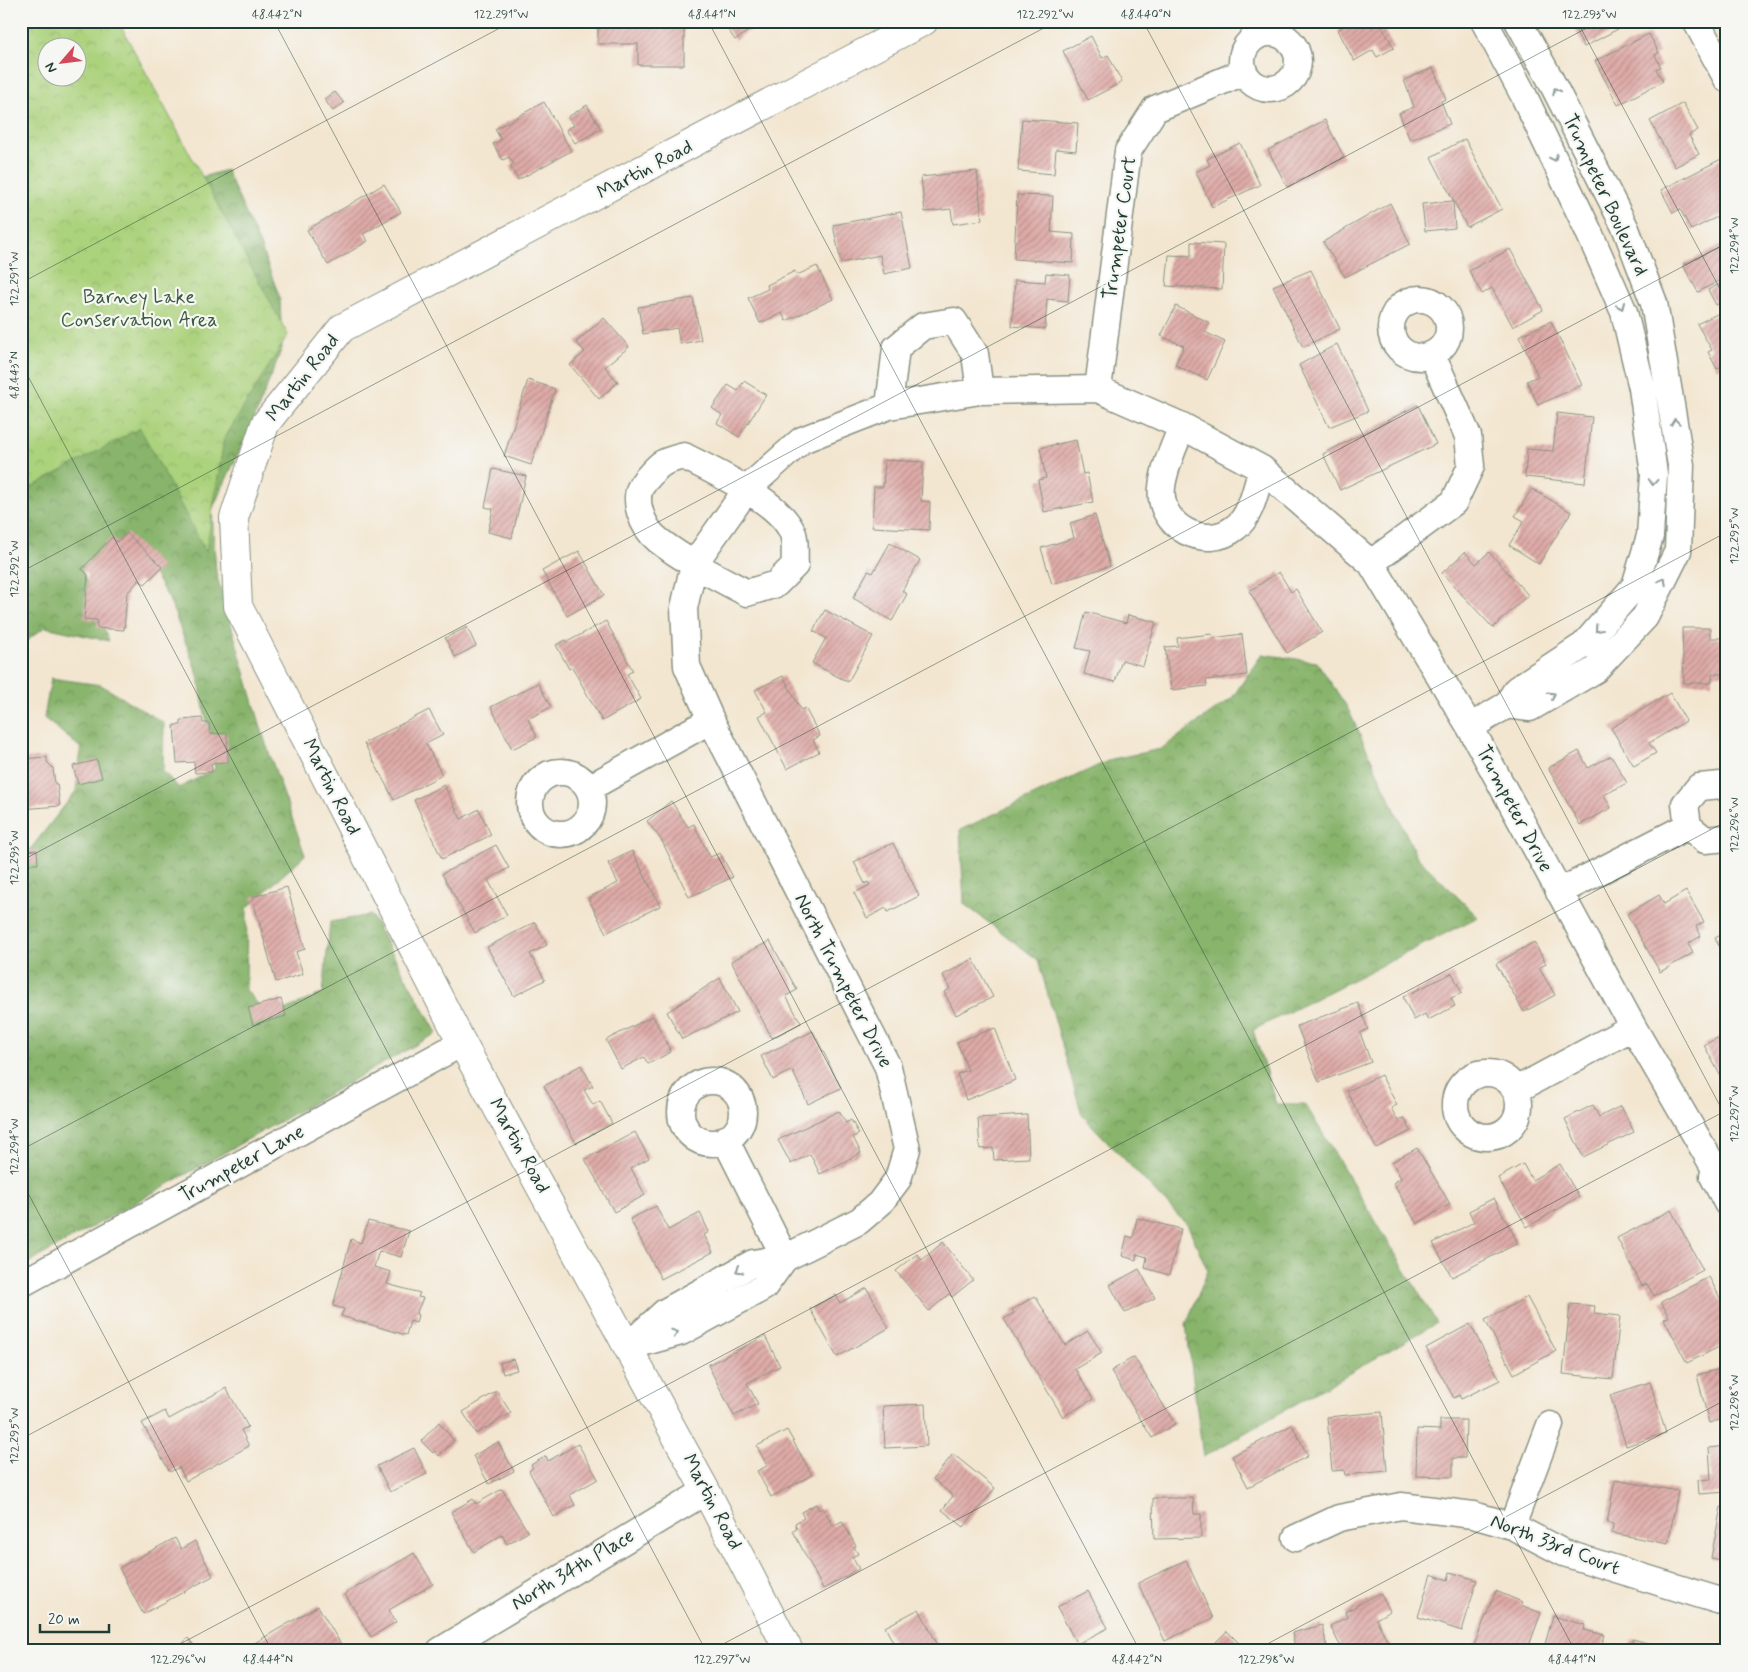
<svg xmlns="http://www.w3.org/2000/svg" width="1748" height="1672" font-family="Mynerve,sans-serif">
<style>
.forest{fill:url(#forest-crowns);stroke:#547850}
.park{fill:url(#park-crowns);stroke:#658858;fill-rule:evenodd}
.building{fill:url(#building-hatch)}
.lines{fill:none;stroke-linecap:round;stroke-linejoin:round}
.minor-casing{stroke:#899282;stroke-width:29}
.tertiary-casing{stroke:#899282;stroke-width:30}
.minor{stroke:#fff;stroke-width:26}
.tertiary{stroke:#fff;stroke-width:28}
.oneway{stroke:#8f9e9a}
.ticks{fill:none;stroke:#1f3d34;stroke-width:1;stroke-opacity:0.45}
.labels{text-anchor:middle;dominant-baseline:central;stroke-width:4.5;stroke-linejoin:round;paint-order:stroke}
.street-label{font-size:20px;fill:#1f3d34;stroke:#f6f6f2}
.park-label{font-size:20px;fill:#3b5b42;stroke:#f6f6f2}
.neatline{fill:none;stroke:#1f3d34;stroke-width:2}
.ticks-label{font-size:12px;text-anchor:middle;fill:#1f3d34}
</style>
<defs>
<pattern id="forest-crowns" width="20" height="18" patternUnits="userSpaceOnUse" patternTransform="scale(1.25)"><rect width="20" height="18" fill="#88b46c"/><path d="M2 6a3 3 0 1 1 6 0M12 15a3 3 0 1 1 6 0" fill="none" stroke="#6f945a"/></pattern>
<pattern id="park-crowns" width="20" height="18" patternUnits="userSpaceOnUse" patternTransform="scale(1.25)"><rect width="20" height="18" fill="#abd27c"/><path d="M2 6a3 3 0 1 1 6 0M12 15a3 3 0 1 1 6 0" fill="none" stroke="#93b56c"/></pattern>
<pattern id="building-hatch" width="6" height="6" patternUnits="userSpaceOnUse" patternTransform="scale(1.25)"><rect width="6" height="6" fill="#dfaba8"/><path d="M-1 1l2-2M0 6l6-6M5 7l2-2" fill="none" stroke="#b48c8a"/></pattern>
</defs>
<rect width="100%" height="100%" fill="#f6f6f2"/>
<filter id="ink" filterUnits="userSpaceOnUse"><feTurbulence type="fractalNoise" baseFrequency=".02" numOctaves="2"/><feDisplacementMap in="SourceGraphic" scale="10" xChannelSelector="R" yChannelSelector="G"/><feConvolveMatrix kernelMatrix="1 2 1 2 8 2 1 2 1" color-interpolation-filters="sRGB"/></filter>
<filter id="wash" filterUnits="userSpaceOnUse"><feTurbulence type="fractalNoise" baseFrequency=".0096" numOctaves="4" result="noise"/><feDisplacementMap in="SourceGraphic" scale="20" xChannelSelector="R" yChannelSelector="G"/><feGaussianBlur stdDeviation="1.12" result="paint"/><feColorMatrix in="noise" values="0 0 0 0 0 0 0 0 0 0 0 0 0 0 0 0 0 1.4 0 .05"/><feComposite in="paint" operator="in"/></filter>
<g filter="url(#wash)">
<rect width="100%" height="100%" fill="#f3e6d0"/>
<path class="forest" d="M21,21L48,48V78L158,190L226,170L260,245L280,298L282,348L253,422L212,510L216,573L265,741L305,855L247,908L246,990L269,1017L323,993L330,922L371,915L437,1033L21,1267V861L76,791L81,748L44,718L51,678L101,685L164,723L163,771L179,788L215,769L198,675L169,599L136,544L81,568L109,641L45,627L21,645Z
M1262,654L1317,662L1347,707L1417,857L1478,917L1253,1030L1276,1104H1305L1437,1323L1203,1457L1186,1324L1208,1271L1188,1226L1082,1115L1038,960L964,904L960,830L1112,759L1161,749L1232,698Z"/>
<path class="park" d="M21,21H118L288,335L224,439L206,552L140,428L21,493ZM48,48H78V78H48Z"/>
<g id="blocks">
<path class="building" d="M598,21H684V65H638V44H598Z
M722,21H764L735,40Z
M1339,21H1379L1394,48L1377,57L1373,50L1354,61L1338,30L1342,27Z
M1571,21H1633L1584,47Z
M1649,34L1659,53L1655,55L1661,67L1656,69L1663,81L1618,105L1595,61Z
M1091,36L1102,58L1108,55L1122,82L1088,100L1063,51Z
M1433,68L1446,99L1441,101L1450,124L1410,140L1399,113L1414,107L1404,80Z
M335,92L344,103L333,111L324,99Z
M544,102L571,151L518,180L510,166L514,164L509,157L503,160L493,144L501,140L495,129Z
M1683,103L1698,130L1689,135L1699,154L1675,167L1650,121Z
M587,105L601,129L575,143L566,130L574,125L568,117Z
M1022,119L1078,123L1076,151L1056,149L1054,174L1018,171Z
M1325,120L1344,157L1287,187L1268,150Z
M1465,139L1502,209L1467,227L1431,157Z
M1240,143L1260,185L1212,207L1196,172L1210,165L1207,159Z
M1727,156V212L1691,230L1680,209L1673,213L1661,190Z
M977,171L982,220L953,224L951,209L925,212L921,177Z
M384,184L401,212L363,234L368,241L328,265L307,230Z
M1017,195L1053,196L1051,232L1074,234L1073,263L1014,259Z
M1453,201L1455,228L1425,231L1422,204Z
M1390,203L1410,244L1345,277L1323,242Z
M901,212L912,268L884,274L880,255L841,263L833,225Z
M1191,242L1224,244L1222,289L1166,286L1169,255L1191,256Z
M1725,243L1727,277L1698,292L1683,265Z
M1510,249L1543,310L1513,327L1492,288L1482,294L1469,271Z
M817,266L833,299L786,321L782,313L760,323L748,298L768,289L767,285L795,271L797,275Z
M1311,270L1340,329L1303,347L1273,286Z
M1046,273L1070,275L1068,301L1047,299L1045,329L1012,326L1015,280L1045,282Z
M1727,280V300L1716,305L1708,290Z
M693,298L701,340L680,344L677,328L643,334L638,307Z
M1176,306L1210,323L1205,332L1225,342L1207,380L1175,365L1184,346L1161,336Z
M1727,309V364L1717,369L1708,352L1712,350L1697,324Z
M604,318L629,347L605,367L618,382L599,399L570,365L585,352L576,342Z
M1551,321L1582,385L1538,405L1527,381L1538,376L1519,336Z
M1337,344L1368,411L1329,427L1299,365Z
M528,380L555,389L531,465L504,456Z
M744,381L766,395L739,437L717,423L722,415L712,408L728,385L738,391Z
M1418,405L1436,444L1340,490L1323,454Z
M1557,413L1592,417L1585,483L1525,477L1527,449L1553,451Z
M1076,440L1083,474L1087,473L1093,502L1044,512L1038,480L1046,478L1040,448Z
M885,460L923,462L921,501L930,502L929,530L872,527L874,487H883Z
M493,469L526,476L512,538L488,532L493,509L485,507Z
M1532,489L1571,512L1539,564L1509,545L1524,521L1515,516Z
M1095,515L1110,566L1052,584L1041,548L1074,538L1070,523Z
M127,533L162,567L145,584L139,580L127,593L124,630L97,628V620L84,619L88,575L82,569L112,537L117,542Z
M890,543L920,560L902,591L907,594L892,621L853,598L868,571L873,573Z
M579,551L604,595L567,616L542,571Z
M1465,552L1476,564L1489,552L1528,595L1493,628L1442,573Z
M1279,572L1291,592L1296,589L1322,632L1287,653L1249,591Z
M825,610L873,636L848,682L812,663L826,638L813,631Z
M1086,612L1126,623L1128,615L1156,622L1143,666L1122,660L1115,682L1084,674L1090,651L1076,648Z
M606,621L633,671L627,674L641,699L602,721L572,667L569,669L556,645L566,640L567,642Z
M467,627L476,646L455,657L445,638Z
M1682,628H1710V638H1727V674H1712V683H1684Z
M1212,634L1213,638L1242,634L1247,675L1206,680L1207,686L1171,690L1165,647L1178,646L1177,638Z
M783,676L801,710L805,708L820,736L813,740L819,752L787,769L759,716L767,712L755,690Z
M538,683L551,707L528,719L537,737L512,749L491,707Z
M1670,693L1686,721L1649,743L1656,753L1634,766L1611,728Z
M429,710L443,735L426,744L442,775L394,800L364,743Z
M202,718L203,723H209L210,734L227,733L228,762L211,763L212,772L195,773L194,762L177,763L174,725H181V720Z
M1579,751L1588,768L1611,756L1627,783L1604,795L1611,808L1580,825L1548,768Z
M47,757V762L53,768L55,784H57L60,806L21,809V759Z
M97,760L102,778L78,784L73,766Z
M444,785L461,819L479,809L491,835L442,859L414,800Z
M671,801L688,827L694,824L710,857L720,853L733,877L689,897L662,841L647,821Z
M893,843L919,896L888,912L886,908L867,918L854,893L870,885L868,882L865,884L854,862Z
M496,845L509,868L488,880L507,915L475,933L442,874Z
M37,850L38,864H21V851Z
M632,851L660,906L606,933L588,898L618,883L608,863Z
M287,887L305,949L296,952L303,974L276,982L252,897Z
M1686,891L1704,922L1696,926L1701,936L1688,944L1693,953L1660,972L1627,914L1659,895L1664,904Z
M535,922L547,945L530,954L545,980L514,996L487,947Z
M1727,926V951L1723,953L1715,938L1723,934L1721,929Z
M770,941L797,990L786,996L801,1023L772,1038L731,961Z
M1534,942L1546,964L1539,968L1555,995L1524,1012L1496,964Z
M973,959L993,997L956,1015L944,992L950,989L943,975Z
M1452,973L1462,993L1451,998L1455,1006L1428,1020L1425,1014L1414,1020L1403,997Z
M720,978L738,1012L682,1039L667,1012Z
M281,999L286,1016L253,1025L248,1008Z
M1358,1003L1368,1029L1360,1033L1371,1062L1319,1082L1297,1026Z
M653,1016L671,1052L648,1064L644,1057L621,1069L606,1040Z
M995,1028L1015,1080L966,1100L957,1074L968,1070L957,1042Z
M813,1031L841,1088L808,1104L792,1070L773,1080L761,1056Z
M1727,1033V1103L1719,1090L1726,1086L1704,1045Z
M581,1065L593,1086L584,1090L593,1105L600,1101L612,1123L576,1143L544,1086Z
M1381,1075L1397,1105L1391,1108L1398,1121L1404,1118L1411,1131L1376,1148L1347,1091Z
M1593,1105L1599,1117L1621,1106L1634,1132L1583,1157L1565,1119Z
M839,1111L846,1123L851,1120L859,1134L853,1137L861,1153L820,1174L810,1154L791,1164L778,1140Z
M1027,1115L1029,1158L994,1160L993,1148L980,1149L978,1118Z
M635,1132L649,1158L631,1168L645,1195L614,1212L585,1159Z
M1417,1148L1450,1204L1417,1224L1393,1183L1401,1178L1392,1162Z
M1523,1164L1532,1180L1560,1164L1579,1197L1527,1227L1498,1178Z
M1494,1198L1518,1243L1452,1277L1433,1243L1474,1222L1469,1211Z
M656,1206L668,1230L700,1213L709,1232L704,1235L713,1252L661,1279L630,1219Z
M1671,1210L1703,1270L1654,1296L1647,1284L1642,1286L1617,1238Z
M1137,1218L1181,1229L1169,1275L1145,1268L1147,1257L1137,1254L1136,1260L1122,1256L1127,1236L1133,1238Z
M368,1221L409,1231L401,1257L379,1251L374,1267L391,1272L387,1284L420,1293L418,1297L423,1298L416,1314L418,1315L416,1323L410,1321L406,1335L341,1316L344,1309L333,1306L351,1239L361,1243Z
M943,1242L973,1280L952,1297L949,1294L929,1311L896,1271L917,1254L922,1260Z
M1139,1269L1155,1298L1125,1313L1110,1285Z
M1709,1277L1727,1311V1343L1687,1363L1664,1319L1669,1317L1661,1302Z
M867,1288L889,1328L837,1357L810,1309L836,1295L840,1303Z
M1035,1296L1065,1345L1088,1331L1102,1353L1075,1369L1093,1399L1063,1417L1004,1319L1014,1313L1012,1310Z
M1527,1297L1556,1351L1514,1374L1485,1320Z
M1570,1304L1595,1306L1594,1313L1620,1316L1613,1379L1563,1374Z
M1470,1324L1500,1380L1461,1399L1459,1395L1454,1398L1426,1348Z
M765,1336L780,1366L747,1383L758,1404L734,1416L708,1365Z
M1134,1357L1175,1424L1152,1438L1111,1371Z
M513,1359L517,1370L503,1374L500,1363Z
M1727,1367V1418L1709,1423L1697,1375Z
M1650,1382L1666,1433L1626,1446L1610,1395Z
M226,1388L248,1427L241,1430L249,1446L186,1481L179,1467L170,1472L142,1423L165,1411L169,1419Z
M497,1391L511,1413L476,1434L463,1412Z
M925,1404L927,1446L885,1448L883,1406Z
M1382,1412L1387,1471L1345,1475L1344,1470L1332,1471L1327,1417Z
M1440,1420H1466L1465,1458H1453V1477L1416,1476L1417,1429L1440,1430Z
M439,1422L454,1441L439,1456L435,1451L433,1453L421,1441Z
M1292,1425L1308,1456L1248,1487L1232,1456Z
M787,1430L812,1475L771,1497L757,1471L767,1466L757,1446Z
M498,1442L514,1471L489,1484L473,1456Z
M578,1444L598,1479L570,1495L575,1505L554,1517L529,1471L533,1468L531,1465L546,1456L548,1461Z
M1727,1446V1492L1699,1494L1698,1480L1711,1479L1709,1448Z
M414,1448L427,1474L390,1492L377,1466Z
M953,1454L995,1488L964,1527L942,1510L953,1496L933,1479Z
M1615,1480L1678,1491L1668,1544L1612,1533L1613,1524L1607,1523Z
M502,1489L528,1532L507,1544L502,1535L474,1552L451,1512L473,1499L476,1504Z
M1153,1498H1193L1194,1514H1201V1538L1154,1539Z
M816,1504L819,1510L823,1508L833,1526L842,1521L856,1546L854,1547L858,1554L852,1557L859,1569L823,1589L793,1531L797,1529L795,1523L804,1518L801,1512Z
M1721,1507L1727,1508V1561L1711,1558Z
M175,1538L181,1549L195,1541L213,1576L143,1614L119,1568Z
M414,1553L433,1584L389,1610L396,1622L371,1637L345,1594Z
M1186,1560L1213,1618L1165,1641L1138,1583Z
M1450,1572L1477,1580L1462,1631L1418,1617L1431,1574L1448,1580Z
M1088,1591L1108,1628L1077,1644L1057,1607Z
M1496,1591L1522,1602L1521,1605L1541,1613L1527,1651H1489L1474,1645Z
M1380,1593L1390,1611L1376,1619L1391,1647L1384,1651H1343L1330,1626L1347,1617L1345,1612Z
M318,1606L342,1646L334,1651H241Z
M919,1609L941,1651H898L885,1627Z
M1553,1616L1585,1625L1584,1630L1605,1635L1600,1651H1543Z
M1322,1625L1328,1651H1296L1292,1633Z
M1227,1631L1247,1651H1207Z
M188,1638L199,1651H175Z
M1633,1639L1673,1650V1651H1629Z
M584,1643L588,1651H571Z"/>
</g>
</g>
<g filter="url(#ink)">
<use href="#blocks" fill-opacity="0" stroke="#899282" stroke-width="1"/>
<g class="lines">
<g class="minor-casing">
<path id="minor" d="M1696,21L1727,79
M1242 61a28 28 0 1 1 56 0a28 28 0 1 1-56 0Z
M1391 328a29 29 0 1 1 58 0a29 29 0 1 1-58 0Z
M1098,389L1128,151L1155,109L1244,72
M889,406L896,348L923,326L954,321L975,354L980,391
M1182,426C1175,445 1164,467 1162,487C1157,527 1206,552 1236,527C1252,515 1256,487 1262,469
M684,456C714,472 781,501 793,534C796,542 794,555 795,565L776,584L747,593C717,577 685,561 658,540C643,528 630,498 644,482C660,463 660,462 684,456Z
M1371,563L1454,502L1471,466L1468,436L1432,355
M1507,705L1530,708L1595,670L1645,617L1678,551L1681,465L1654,303L1626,229L1549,77L1518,21
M1470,727L1507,705L1517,689L1584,645L1635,586L1650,536L1654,474L1642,388L1624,312L1588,230L1523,94L1484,21
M530 803a31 31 0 1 1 62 0a31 31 0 1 1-62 0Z
M589,788L711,720
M1727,789L1721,785L1699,787L1685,804L1688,826L1705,840L1727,838
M1559,892L1688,826
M1455 1105a32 32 0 1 1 64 0a32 32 0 1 1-64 0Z
M681 1112a31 31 0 1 1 62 0a31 31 0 1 1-62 0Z
M1516,1090L1633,1027
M725,1139L785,1258
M1727,1169L1713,1176L1727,1203
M21,1284L462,1043
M628,1346L665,1312L753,1263L785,1258L859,1221L880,1203L898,1179L907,1149L888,1067L711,720L687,666L684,608L694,564L747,489L802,440L889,406L980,391L1098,389L1182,426L1262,469L1371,563L1470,727L1633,1027L1718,1174
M631,1346L681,1332L764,1287L785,1258
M1512,1526L1550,1425
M1296,1538L1339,1518L1401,1506L1473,1515L1512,1526L1564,1553L1727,1603
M440,1651L706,1491"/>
</g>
<g class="tertiary-casing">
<path id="tertiary" d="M789,1651L706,1491L462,1043L238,606L234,518L265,424L342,328L924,21"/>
</g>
<use href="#minor" class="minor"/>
<use href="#tertiary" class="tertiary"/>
</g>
<defs><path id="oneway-chevron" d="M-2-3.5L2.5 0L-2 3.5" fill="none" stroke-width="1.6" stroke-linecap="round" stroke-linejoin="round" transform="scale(1.25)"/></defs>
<g class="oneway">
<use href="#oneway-chevron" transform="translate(1556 91) rotate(-117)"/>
<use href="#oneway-chevron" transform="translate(1554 158) rotate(64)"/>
<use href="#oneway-chevron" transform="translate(1621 306) rotate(67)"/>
<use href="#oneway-chevron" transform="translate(1675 422) rotate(-98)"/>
<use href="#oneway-chevron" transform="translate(1653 482) rotate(94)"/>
<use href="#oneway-chevron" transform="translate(1663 581) rotate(-63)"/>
<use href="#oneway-chevron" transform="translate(1598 629) rotate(131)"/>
<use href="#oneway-chevron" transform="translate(1552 695) rotate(-30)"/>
<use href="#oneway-chevron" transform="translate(739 1270) rotate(151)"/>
<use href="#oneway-chevron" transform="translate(675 1333) rotate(-18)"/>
</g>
</g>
<path class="ticks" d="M274,21L1140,1651M708,21L1575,1651M1143,21L1727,1119M1577,21L1727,302M21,283L513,21M21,363L706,1651M21,572L1057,21M21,861L1600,21M21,1150L1727,243M21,1180L272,1651M21,1439L1727,532M167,1651L1727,821M710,1651L1727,1110M1254,1651L1727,1399"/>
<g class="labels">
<g class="street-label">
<text transform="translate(645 170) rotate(-28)">Martin Road</text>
<text transform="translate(1605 195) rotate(65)">Trumpeter Boulevard</text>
<text transform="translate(1120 228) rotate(-82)">Trumpeter Court</text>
<text transform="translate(303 378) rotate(-52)">Martin Road</text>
<text transform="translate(331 787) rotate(63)">Martin Road</text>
<text transform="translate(1514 809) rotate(62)">Trumpeter Drive</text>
<text transform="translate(843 981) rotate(63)">North Trumpeter Drive</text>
<text transform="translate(519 1146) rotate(61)">Martin Road</text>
<text transform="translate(242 1164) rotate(-29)">Trumpeter Lane</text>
<text transform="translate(712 1502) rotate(62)">Martin Road</text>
<text transform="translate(1555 1545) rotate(21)">North 33rd Court</text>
<text transform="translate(573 1570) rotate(-31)">North 34th Place</text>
</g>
<g class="park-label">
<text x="139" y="297">Barney Lake<tspan x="139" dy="23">Conservation Area</tspan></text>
</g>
</g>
<rect width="1748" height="1672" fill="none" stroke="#f6f6f2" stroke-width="55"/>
<g transform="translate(62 62) rotate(242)"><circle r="24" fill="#f6f6f2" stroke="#a0aca6"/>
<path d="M0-4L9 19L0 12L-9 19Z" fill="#d1495b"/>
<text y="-8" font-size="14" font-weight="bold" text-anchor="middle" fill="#1f3d34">N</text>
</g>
<path d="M40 1624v8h69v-8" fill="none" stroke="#1f3d34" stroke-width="2.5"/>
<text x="48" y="1624" font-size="15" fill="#1f3d34" stroke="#f6f6f2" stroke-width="4" paint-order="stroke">20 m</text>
<rect x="28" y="28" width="1692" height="1616" class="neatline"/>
<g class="ticks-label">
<text x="277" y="18">48.442°N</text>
<text x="501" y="18">122.291°W</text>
<text x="712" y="18">48.441°N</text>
<text x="1045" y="18">122.292°W</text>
<text x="1146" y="18">48.440°N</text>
<text x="1589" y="18">122.293°W</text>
<text transform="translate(1734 246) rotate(-90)" y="4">122.294°W</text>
<text transform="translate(14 279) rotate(-90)" y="4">122.291°W</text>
<text transform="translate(14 375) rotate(-90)" y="4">48.443°N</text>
<text transform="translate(1734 536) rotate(-90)" y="4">122.295°W</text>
<text transform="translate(14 569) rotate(-90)" y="4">122.292°W</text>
<text transform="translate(1734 825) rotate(-90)" y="4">122.296°W</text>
<text transform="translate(14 858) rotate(-90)" y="4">122.293°W</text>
<text transform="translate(1734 1114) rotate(-90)" y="4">122.297°W</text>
<text transform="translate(14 1147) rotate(-90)" y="4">122.294°W</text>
<text transform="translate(1734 1403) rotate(-90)" y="4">122.298°W</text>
<text transform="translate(14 1436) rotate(-90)" y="4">122.295°W</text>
<text x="178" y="1663">122.296°W</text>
<text x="268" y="1663">48.444°N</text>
<text x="722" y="1663">122.297°W</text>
<text x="1137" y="1663">48.442°N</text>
<text x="1266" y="1663">122.298°W</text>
<text x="1572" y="1663">48.441°N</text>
</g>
</svg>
